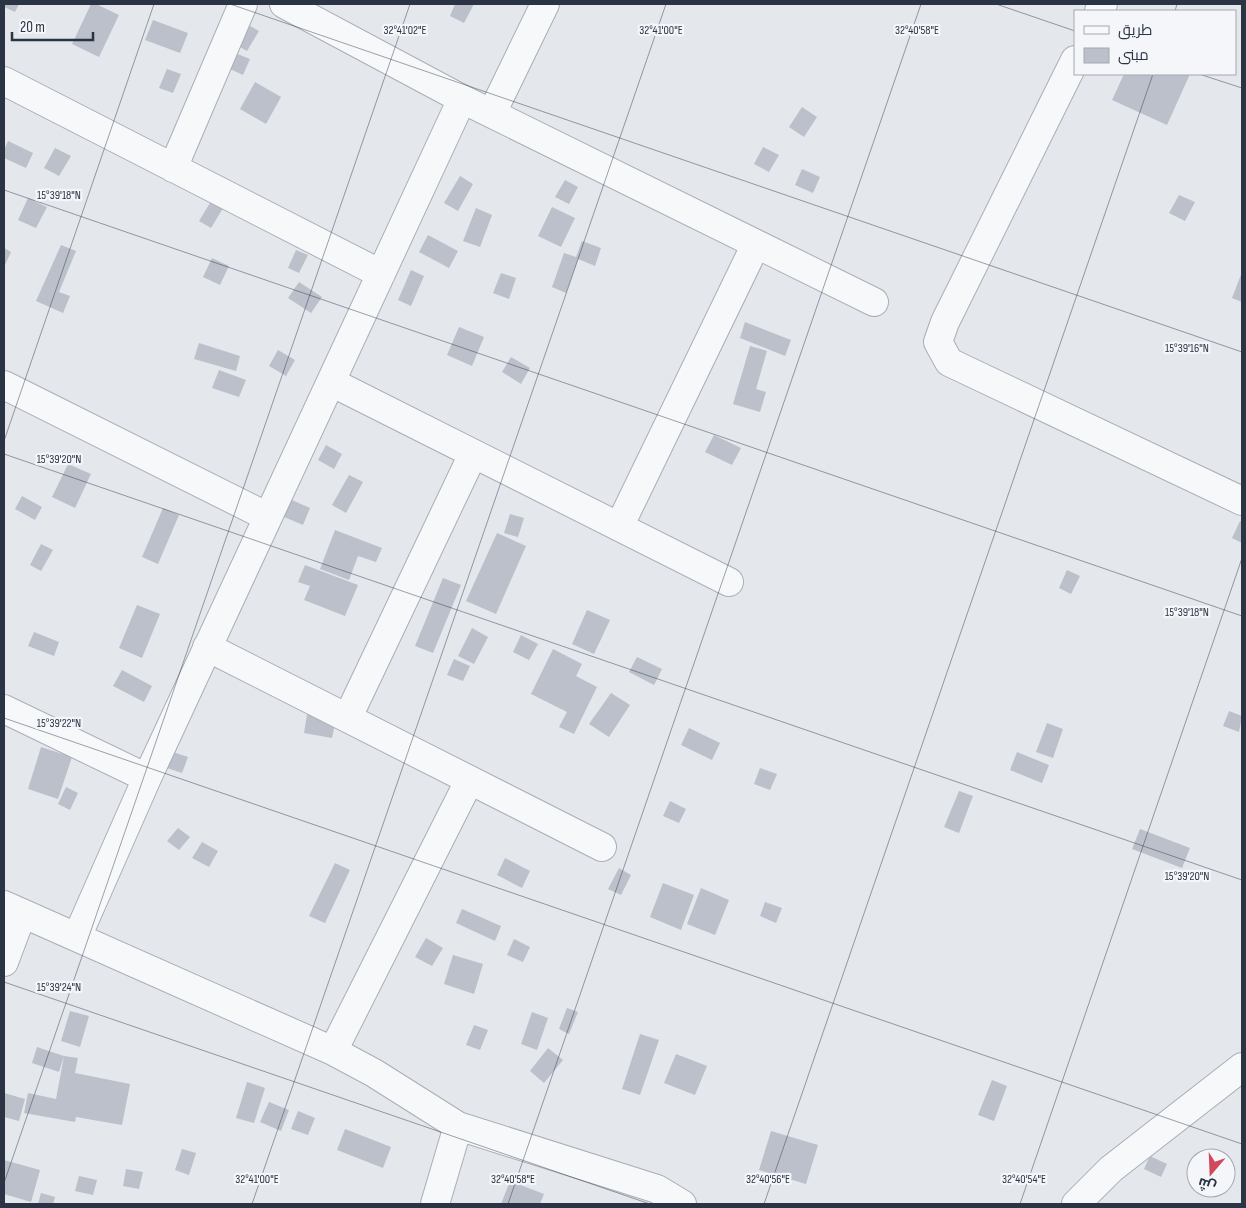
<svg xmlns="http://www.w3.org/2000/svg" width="1246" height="1208" font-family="'Sofia Sans Condensed',Cairo,sans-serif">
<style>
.building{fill:#bbc0ca}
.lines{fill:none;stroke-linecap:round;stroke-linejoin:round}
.minor-casing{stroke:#a9aeb7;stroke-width:30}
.minor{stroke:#f7f8fa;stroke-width:28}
.ticks{fill:none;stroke:#2b3445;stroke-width:1;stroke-opacity:0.45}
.ticks-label{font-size:12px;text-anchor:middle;fill:#2b3445;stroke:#f4f6f9;stroke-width:4.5;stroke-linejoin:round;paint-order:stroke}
</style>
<rect width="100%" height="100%" fill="#e4e7ec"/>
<path class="building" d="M4,4H19L15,12L4,7Z
M91,4H96L119,15L99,57L72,44Z
M455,4H474L464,23L450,16Z
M153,20L188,33L180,53L145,40Z
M245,23L259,31L247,51L233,43Z
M235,53L250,59L243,75L228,68Z
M167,69L181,74L173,93L159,88Z
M1124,74H1190L1167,125L1112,100Z
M255,82L281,97L266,124L240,109Z
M802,107L817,117L804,137L789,127Z
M8,141L33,153L26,168L4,158V150Z
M763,147L779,155L769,172L754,164Z
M55,148L71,156L59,176L44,168Z
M802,169L820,177L813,193L795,185Z
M460,176L473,184L458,211L444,203Z
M565,180L578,187L569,204L555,197Z
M1179,195L1195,202L1185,221L1169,213Z
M28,198L47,207L36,228L18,220Z
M213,198L225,205L211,228L199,221Z
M552,207L575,218L561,247L538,236Z
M476,208L492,215L480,247L463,241Z
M428,235L458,251L449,268L419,252Z
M582,241L601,248L595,266L578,259L566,293L552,287L564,253L576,257Z
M61,245L76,251L59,292L70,296L63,313L36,301Z
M4,248L11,252L4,267Z
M296,250L308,255L299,273L288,268Z
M212,258L229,266L220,285L203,277Z
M411,270L424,276L411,306L398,300Z
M1242,272V302L1232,298Z
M501,273L516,278L509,299L493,293Z
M299,282L322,297L311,313L288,298Z
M745,322L791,340L785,356L740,338Z
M459,327L484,337L472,366L447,355Z
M199,343L240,356L236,371L194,359Z
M750,346L767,351L756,389L766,392L760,412L733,404Z
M278,350L295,360L286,376L269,366Z
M511,357L530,368L521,384L502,372Z
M219,370L246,380L239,397L212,388Z
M714,435L741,448L732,465L705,452Z
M326,445L342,454L334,469L318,460Z
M68,464L91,474L75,508L52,497Z
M349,475L363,482L346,513L332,505Z
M22,496L42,507L35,520L15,509Z
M285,497L310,508L303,525L277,514Z
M163,508L179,515L158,564L142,557Z
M510,514L524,518L518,537L504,533Z
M1240,521L1242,522V543L1232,538Z
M335,530L382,548L376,562L358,556L349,580L320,569Z
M497,533L526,546L496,614L466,601Z
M41,544L53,550L41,571L30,565Z
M305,565L358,585L345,616L304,600L310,586L298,582Z
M1067,570L1080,576L1071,594L1059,588Z
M443,578L461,585L433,653L415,646Z
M137,605L160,614L142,658L119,648Z
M587,610L610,620L594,654L572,644Z
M472,628L488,637L474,664L458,656Z
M34,632L59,642L54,656L28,646Z
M521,635L538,644L529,660L513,652Z
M553,649L582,664L576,676L597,687L574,734L559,727L567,712L531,694Z
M637,657L662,669L654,685L629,672Z
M454,659L470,666L463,681L447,675Z
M122,670L152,686L144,702L113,686Z
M611,693L630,705L609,737L589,724Z
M308,709L337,714L332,738L304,733Z
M1229,711L1242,716L1239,732L1223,726Z
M1047,723L1063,729L1053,758L1036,752Z
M689,728L720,743L712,760L681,745Z
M41,747L72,757L58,799L28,789Z
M170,751L188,757L182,773L164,767Z
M1017,752L1049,765L1042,783L1010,770Z
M760,768L777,774L770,790L754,784Z
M66,787L78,793L70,810L58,804Z
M959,791L973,796L959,833L944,827Z
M670,801L686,809L679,823L663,816Z
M178,828L190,837L179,850L167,841Z
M1140,829L1190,848L1182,868L1132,849Z
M202,842L218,851L209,867L192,858Z
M505,858L530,871L522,888L497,875Z
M335,863L350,870L325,923L309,916Z
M619,868L631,875L621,895L608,889Z
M663,883L694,895L681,930L650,917Z
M701,888L729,900L715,935L687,924Z
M765,902L782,908L776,923L760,916Z
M462,909L501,926L495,941L456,923Z
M426,938L443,948L432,966L415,957Z
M514,939L530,947L523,962L507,955Z
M453,955L483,964L474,994L444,984Z
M567,1008L578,1012L569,1034L559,1029Z
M70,1011L89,1016L80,1047L61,1041Z
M532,1012L548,1018L537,1050L521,1044Z
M474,1025L488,1030L480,1050L466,1045Z
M640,1034L659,1040L640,1095L622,1089Z
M37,1047L64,1056L59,1072L32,1063Z
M548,1048L563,1060L544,1083L530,1071Z
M676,1054L707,1066L695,1095L664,1083Z
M64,1056L78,1058L75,1073L130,1084L122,1125L76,1117L75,1122L24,1113L28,1093L56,1099Z
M992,1080L1007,1086L994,1121L978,1115Z
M247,1082L265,1088L254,1123L236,1118Z
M4,1093L25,1099L19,1121L4,1117Z
M269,1102L289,1110L281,1131L260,1122Z
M298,1111L315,1118L308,1135L291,1129Z
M345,1129L391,1147L383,1168L337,1150Z
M771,1131L818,1145L806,1184L759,1170Z
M182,1149L196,1153L189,1175L175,1170Z
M1150,1156L1167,1164L1161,1177L1144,1169Z
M4,1160L40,1170L31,1202L4,1194Z
M126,1169L143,1172L139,1189L123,1186Z
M79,1176L97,1180L93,1195L75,1191Z
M510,1181L544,1194L540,1204H501Z
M41,1193L55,1197L53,1204H38Z"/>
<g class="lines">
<g class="minor-casing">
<path id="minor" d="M284,4L462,99L874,302
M1099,11L1103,4
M1075,60L945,322L938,342L949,362L1242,501
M4,81L381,274
M492,113L545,4
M173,168L243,4
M331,382L729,582
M4,385L268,517
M619,527L756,244
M207,647L602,847
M4,709L147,778
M348,717L473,454
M4,905L333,1051L374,1073L458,1126L657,1189L682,1204
M77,937L147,778L462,99
M4,962L22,914
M333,1051L469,781
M435,1204L458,1126
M1076,1204L1111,1169L1242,1067"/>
</g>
<use href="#minor" class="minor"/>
</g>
<path class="ticks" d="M230,4L1242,352M996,4L1075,31M1175,11L1177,4M1199,74L1242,88M4,190L1242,616M4,441L154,4M4,454L1242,880M4,718L1242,1144M4,982L650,1204M4,1183L410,4M252,1204L666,4M508,1204L921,4M764,1204L1153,74M1020,1204L1242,558"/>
<g class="ticks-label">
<text x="405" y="34">32°41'02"E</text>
<text x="661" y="34">32°41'00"E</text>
<text x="917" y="34">32°40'58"E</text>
<text x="59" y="199">15°39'18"N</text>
<text x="1187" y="352">15°39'16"N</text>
<text x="59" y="463">15°39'20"N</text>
<text x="1187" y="616">15°39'18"N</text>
<text x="59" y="727">15°39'22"N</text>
<text x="1187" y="880">15°39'20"N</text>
<text x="59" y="991">15°39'24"N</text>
<text x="257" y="1183">32°41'00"E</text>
<text x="513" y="1183">32°40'58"E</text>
<text x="768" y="1183">32°40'56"E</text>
<text x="1024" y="1183">32°40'54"E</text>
</g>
<rect width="1246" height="1208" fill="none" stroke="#2b3445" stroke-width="10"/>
<rect x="1074" y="10" width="162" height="65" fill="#f4f6f9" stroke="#a4a8b1"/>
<rect x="1084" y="26" width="25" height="8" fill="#f7f8fa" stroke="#a4a8b1"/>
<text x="1118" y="35" font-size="15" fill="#2b3445">طريق</text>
<rect x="1084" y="48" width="25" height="15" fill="#bbc0ca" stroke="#a4a8b1"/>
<text x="1118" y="60" font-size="15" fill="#2b3445">مبنى</text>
<g transform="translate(1211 1173) rotate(199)"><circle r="24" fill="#f4f6f9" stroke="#a4a8b1"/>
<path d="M0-4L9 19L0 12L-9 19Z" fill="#d1495b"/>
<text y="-8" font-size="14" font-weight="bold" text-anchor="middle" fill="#2b3445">ش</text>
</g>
<path d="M12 32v8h81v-8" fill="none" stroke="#2b3445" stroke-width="2.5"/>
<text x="20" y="32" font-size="15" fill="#2b3445" stroke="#f4f6f9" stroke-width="4" paint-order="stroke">20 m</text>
</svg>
